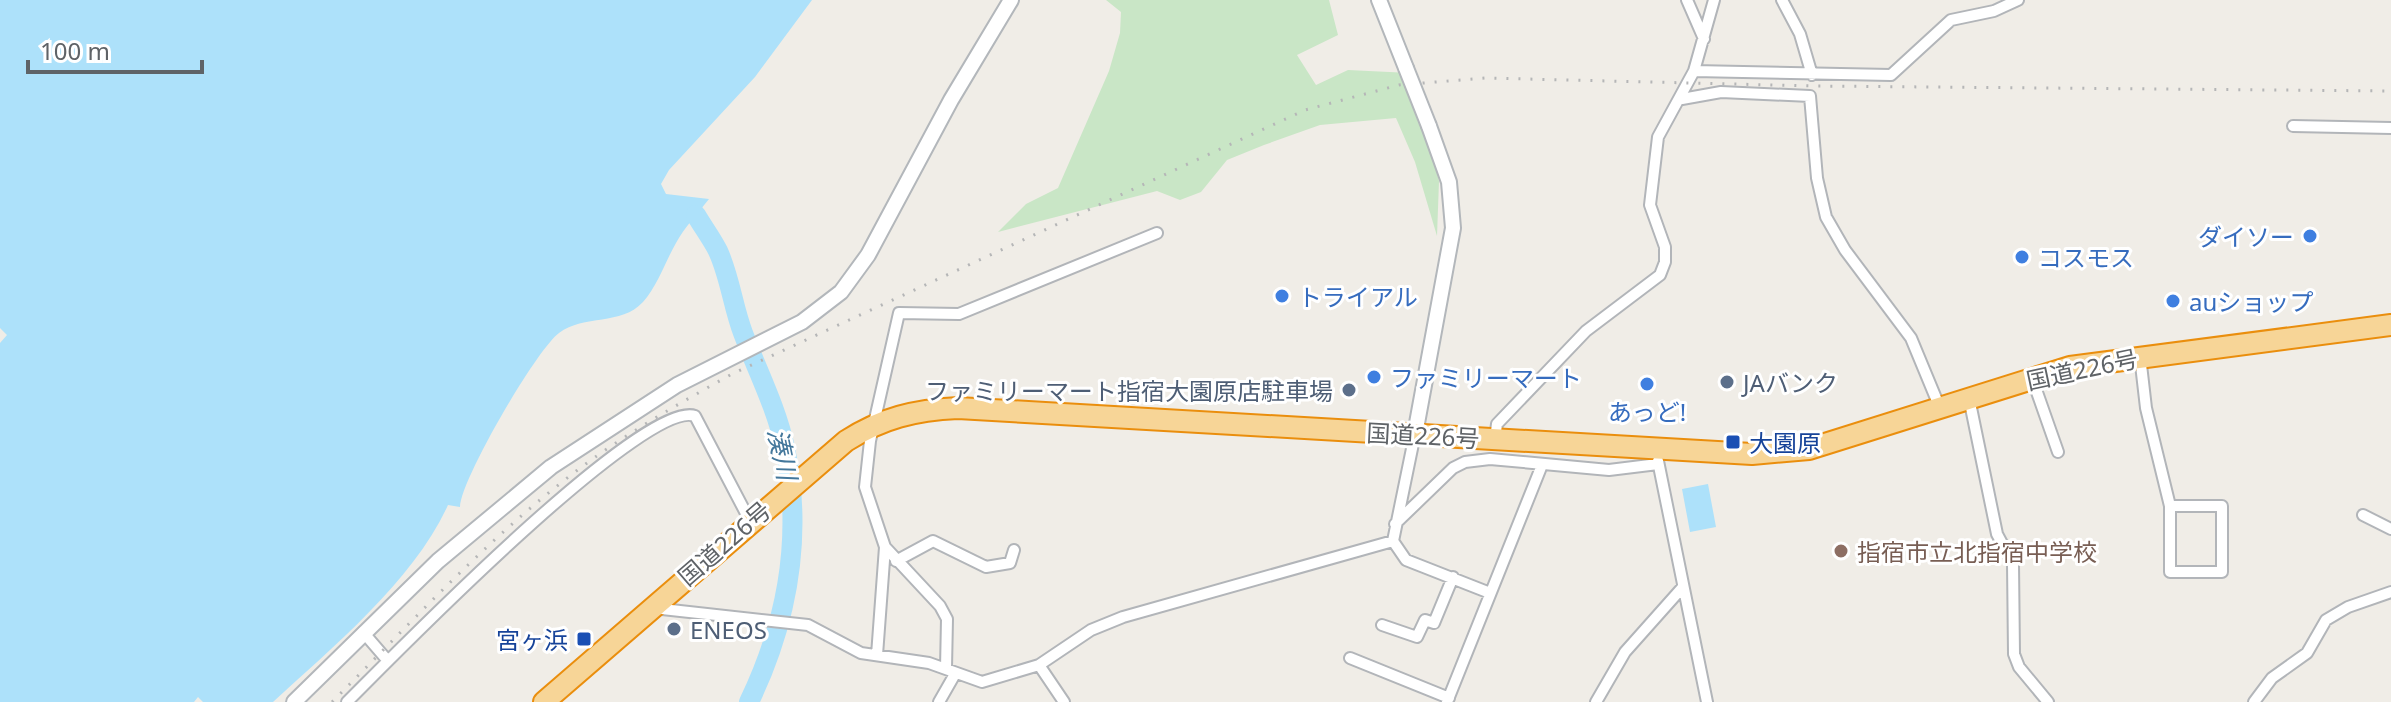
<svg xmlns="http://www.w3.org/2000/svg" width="2391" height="702" font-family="'Noto Sans','Noto Sans JP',sans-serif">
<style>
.green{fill:#c9e6c6}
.water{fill:#ade1fa}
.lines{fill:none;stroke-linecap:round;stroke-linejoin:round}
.river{stroke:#ade1fa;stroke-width:20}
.street-casing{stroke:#b2b5b9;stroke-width:14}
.secondary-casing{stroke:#b3b7bb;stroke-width:18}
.highway-casing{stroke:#ea8e0d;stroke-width:24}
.street{stroke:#fff;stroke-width:10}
.secondary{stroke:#fff;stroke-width:14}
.highway{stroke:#f7d597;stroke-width:20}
.rail{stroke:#b5b6b7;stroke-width:3;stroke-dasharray:2 10;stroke-linecap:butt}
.secondary-bridge-casing{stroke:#b3b7bb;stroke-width:18;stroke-linecap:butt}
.secondary-bridge{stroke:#fff;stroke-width:14}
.shop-dot{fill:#3f7fe0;stroke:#fff;stroke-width:3}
.service-dot{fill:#5c6f8a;stroke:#fff;stroke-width:3}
.transit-dot{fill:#1a4fb4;stroke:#fff;stroke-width:3}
.education-dot{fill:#8d6e63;stroke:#fff;stroke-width:3}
.labels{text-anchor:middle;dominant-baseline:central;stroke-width:6;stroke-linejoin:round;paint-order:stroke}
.shop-label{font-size:24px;fill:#366cbe;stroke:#fff;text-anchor:start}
.street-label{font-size:24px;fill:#5f6367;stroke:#fff}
.service-label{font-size:24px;fill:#4e5e75;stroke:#fff;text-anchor:start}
.transit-label{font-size:24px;fill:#164399;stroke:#fff;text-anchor:start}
.education-label{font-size:24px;fill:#785e54;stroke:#fff;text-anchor:start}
.water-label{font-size:26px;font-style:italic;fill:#43779b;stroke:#fff}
</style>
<rect width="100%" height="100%" fill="#f0ede7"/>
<path class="green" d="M1106,0H1329L1338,35L1297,55L1316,85L1348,70L1410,73L1439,181L1437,236L1415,162L1396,118L1320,125L1264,145L1227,160L1201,192L1180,200L1157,191L998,232L1026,204L1058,188L1109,71L1120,33L1121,12Z"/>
<path class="water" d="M0,0H812L755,77L669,170L661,184L666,194L709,199C698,213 684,228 676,243C665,262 658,285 643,302C621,326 584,314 559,333C536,350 460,481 460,507L448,505C414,580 333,647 273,702H203L198,697L194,702H0V343L7,335L0,328Z
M1708,484L1716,527L1690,532L1682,489Z"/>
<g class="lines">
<path class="river" d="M696,215C703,227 712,239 718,251C730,277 733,307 743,333C757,370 777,409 785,448C803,537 788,621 749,702"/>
<g class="street-casing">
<path id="street" d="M1687,0L1704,39
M1782,0L1800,34L1812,75
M1694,71L1891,75L1951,20L1994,11L2018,0
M1682,99L1721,92L1810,96L1817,178L1826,217L1845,250L1911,338L1940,408
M2293,126L2391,128
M2140,356L2146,408L2170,506V572H2222V506H2170
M2032,378L2058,452
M1969,398L1997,534L2013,564L2014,654L2019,667L2048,702
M1415,434L1393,541L1406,560L1490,593
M1495,439L1497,424L1586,331L1660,275L1665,262V247L1650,205L1658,137L1694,71L1714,0
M1658,461L1707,702
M2363,515L2391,529
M1395,524L1453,468L1465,462L1490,459L1609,470L1658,464
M896,561L933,541L986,567L1010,563L1014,550
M653,608L808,625L861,653L929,663L982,682L1039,665L1091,630L1123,617L1393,541
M1382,625L1417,637L1425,620L1434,623L1453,577
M363,632L388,661
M877,655L885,547
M1350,658L1449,698
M1039,665L1064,702
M946,668L947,619L940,606L885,547L865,487L870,441L899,313L959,314L1157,233
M347,702C390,659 645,397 695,416L750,521
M939,702L955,674
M1447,702L1542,465
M1596,702L1625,652L1682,588
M2254,702L2272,678L2307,653L2326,620L2348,607L2391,592"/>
</g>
<g class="secondary-casing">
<path id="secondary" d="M1379,0L1406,68
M1415,434L1453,228L1449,182L1429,126
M294,702L438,561L551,467L677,385L802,322L841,292L868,255L951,100L1011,0"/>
</g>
<g class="highway-casing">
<path id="highway" d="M544,702L846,441C882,418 915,410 958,408L1752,454L1809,449L2070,367L2391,325"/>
</g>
<use href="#street" class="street"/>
<use href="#secondary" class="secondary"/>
<use href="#highway" class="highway"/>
<path class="rail" d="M332,702C418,616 501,523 601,453C643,424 687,399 732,374L1305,110L1399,85L1485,78L1814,86L2391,91"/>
<g class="secondary-bridge-casing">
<path id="secondary-bridge" d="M1406,68L1429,126"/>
</g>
<use href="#secondary-bridge" class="secondary-bridge"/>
</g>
<g class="shop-dot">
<circle cx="2310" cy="236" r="8"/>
<circle cx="2022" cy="257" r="8"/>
<circle cx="1282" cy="296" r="8"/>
<circle cx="2173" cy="301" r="8"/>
<circle cx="1374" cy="377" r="8"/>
<circle cx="1647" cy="384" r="8"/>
</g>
<g class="service-dot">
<circle cx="1727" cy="382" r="8"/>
<circle cx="1349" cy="390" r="8"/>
<circle cx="674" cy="629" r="8"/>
</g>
<g class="transit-dot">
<rect x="1725" y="434" width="16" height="16" rx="4"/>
<rect x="576" y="631" width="16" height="16" rx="4"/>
</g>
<circle class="education-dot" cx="1841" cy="551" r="8"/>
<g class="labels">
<g class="shop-label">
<text x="2294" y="236" text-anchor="end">ダイソー</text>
<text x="2038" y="257">コスモス</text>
<text x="1298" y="296">トライアル</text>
<text x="2189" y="301">auショップ</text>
<text x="1390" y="377">ファミリーマート</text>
<text x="1647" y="411" text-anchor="middle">あっど!</text>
</g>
<g class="street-label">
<text transform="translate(2082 369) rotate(-12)">国道226号</text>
<text transform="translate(1423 435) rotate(3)">国道226号</text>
<text transform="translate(724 543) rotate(-41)">国道226号</text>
</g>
<g class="service-label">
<text x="1743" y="382">JAバンク</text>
<text x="1333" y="390" text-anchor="end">ファミリーマート指宿大園原店駐車場</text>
<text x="690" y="629">ENEOS</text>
</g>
<g class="transit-label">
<text x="1749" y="442">大園原</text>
<text x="568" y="639" text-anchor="end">宮ヶ浜</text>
</g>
<g class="education-label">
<text x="1857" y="551">指宿市立北指宿中学校</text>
</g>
<g class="water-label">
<text transform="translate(783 454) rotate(78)">湊川</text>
</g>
</g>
<path d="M28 60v12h174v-12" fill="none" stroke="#5f6367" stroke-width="4"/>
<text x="40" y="60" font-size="24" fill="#5f6367" stroke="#ffffff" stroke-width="6" paint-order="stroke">100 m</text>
</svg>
